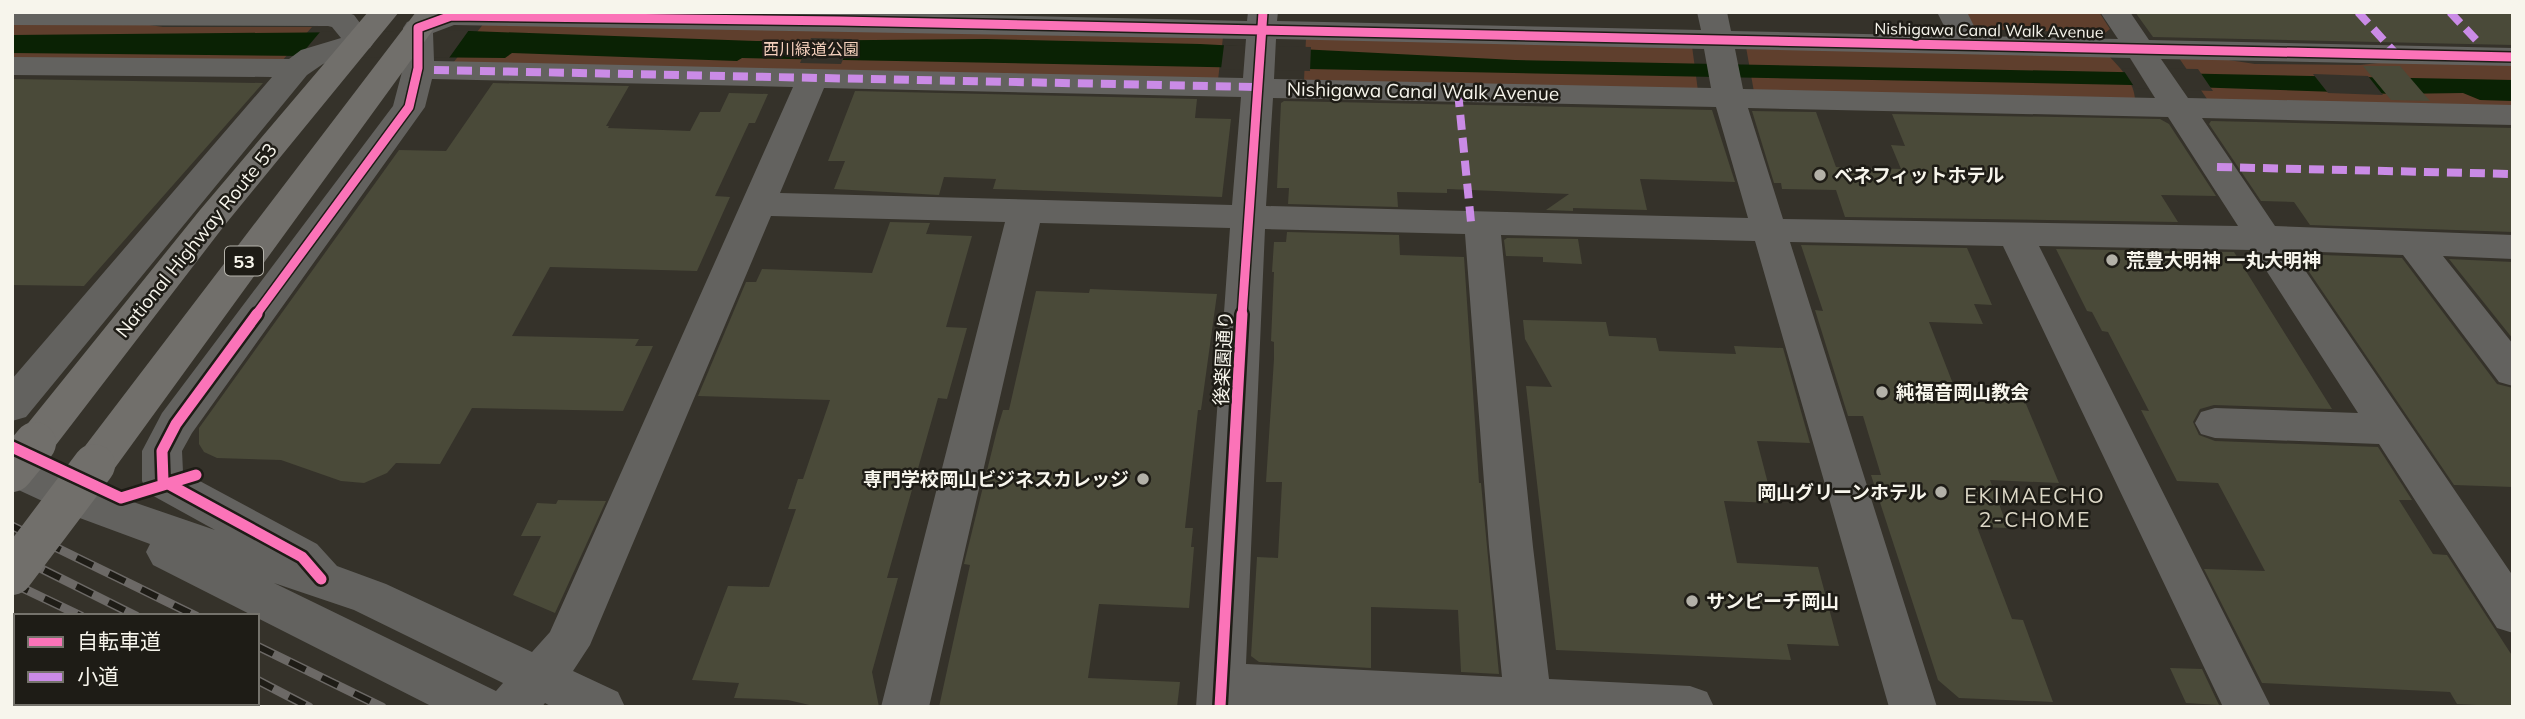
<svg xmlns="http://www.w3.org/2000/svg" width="2525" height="719" font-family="Mulish,'Noto Sans JP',sans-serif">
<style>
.green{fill:#5f3f2d}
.water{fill:#0a2204}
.pier{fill:#35322a}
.building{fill:#4a4a39}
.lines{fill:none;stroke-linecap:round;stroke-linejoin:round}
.minor{fill:#63625f;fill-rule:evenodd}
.highway{fill:#716f6b;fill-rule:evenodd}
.rail-casing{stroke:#6c6966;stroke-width:9}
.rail{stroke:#1e1c16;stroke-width:6;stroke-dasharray:18;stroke-linecap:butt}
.highway-bridge{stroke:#716f6b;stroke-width:42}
.quiet{stroke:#ca8be6;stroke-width:8;stroke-dasharray:15 8;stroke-linecap:butt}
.cycleway-far1-casing{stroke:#1e1c16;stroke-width:12}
.cycleway-casing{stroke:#1e1c16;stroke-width:16}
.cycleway-far1{stroke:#fb73b8;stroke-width:9}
.cycleway{stroke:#fb73b8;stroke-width:11}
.poi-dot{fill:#b3b1a8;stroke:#1e1c16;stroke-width:2.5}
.labels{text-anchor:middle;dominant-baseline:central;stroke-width:5;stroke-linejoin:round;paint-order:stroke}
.far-street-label{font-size:16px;fill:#f7f5ec;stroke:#1e1c16}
.far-park-label{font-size:16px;fill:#f4d0bd;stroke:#1e1c16}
.shield{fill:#1e1c16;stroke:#b6b4ac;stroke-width:2}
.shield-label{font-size:18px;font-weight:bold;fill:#f7f5ec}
.street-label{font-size:19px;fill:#f7f5ec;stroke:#1e1c16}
.poi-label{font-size:19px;font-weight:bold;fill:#f7f5ec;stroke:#1e1c16;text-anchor:start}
.neighbourhood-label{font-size:21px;letter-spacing:2px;fill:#dcd7c6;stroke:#1e1c16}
</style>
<rect width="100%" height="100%" fill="#35322a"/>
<path class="green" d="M1960,12H2099L2110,29L2105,33L1975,29Z
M12,22L136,23L163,27H312L281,62L12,60Z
M484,23L1223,37L1218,80L453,63Z
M1306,38L1692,46L1698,91L1304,80Z
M1746,47L2109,56C2121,69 2136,84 2135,102L1754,92Z
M2209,57L2255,64L2360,65L2397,61L2513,64V108L2207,99L2179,58Z"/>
<path class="water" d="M470,31L756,41L986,39L1200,44L1515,60L2513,80V101L2480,100L2463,93L2394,94L2131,85L742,58L737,61L512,53L505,58L12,53V35Z"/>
<path class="pier" d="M469,30L449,58L299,57L320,32Z
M811,38L848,39H852L841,64L800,63Z
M1224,45L1311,47L1310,71L1221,69Z
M2122,68L2198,69L2213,91L2135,88Z
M2313,74L2368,76L2383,95L2328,93Z"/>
<path class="building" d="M2135,12H2513V45L2153,37Z
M2363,66H2400L2430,101L2391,100Z
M12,79L263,83L84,286L12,285Z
M493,83L629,86L606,126H609L608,128L690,131L700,112H720L729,93L768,94L755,123H749L715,196L730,197L697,271L550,267L512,336L639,339L635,346H653L623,411L472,408L440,464L396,463L387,473L364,483L341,481L281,460L217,458L204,452L199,444V428L399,150L446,151Z
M855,91L1197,99L1195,118L1231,119L1222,197L993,189L996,179L944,177L939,195L834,189L845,161H828Z
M1284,101L1712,110L1735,182L1640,179L1647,210L1573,208V211L1546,210L1569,194L1447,189V193L1397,192L1398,207L1288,204L1289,188H1277L1281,103Z
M1752,111L1816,112L1836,167L1901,169L1891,145L1905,146L1892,114L2160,119L2169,124L2216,196L2161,195L2178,222L1845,217L1836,190L1782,189L1781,183H1774Z
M2211,121L2513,128V232L2310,225L2294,202L2261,201L2209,124Z
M890,222L930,223L926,234L972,236L946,327L967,328L947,399L938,398L887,578H898L872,672L879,707H818L788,700L734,698L739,683L692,680L728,586L769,587L796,509H788L798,479H803L830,400L698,396L746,282H756L762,269L872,273Z
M1287,232L1399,235L1400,255L1464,257L1479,483H1481L1499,674L1461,672L1458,610L1371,607V668L1259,662L1251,656L1257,557L1278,558L1282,482H1266L1274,359V342L1271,341L1274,272H1272L1274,242H1286Z
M1507,238L1578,239L1582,264L1543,262V257L1506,256L1504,240Z
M1801,245L1967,248L1992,305L1974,304L1983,324L1929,322L1955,389L2021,392L2059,483L1990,480L2008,528L1977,527L2012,619L2023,620L2053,702L1959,698L1938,680L1871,475H1881L1863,416H1848L1815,310L1823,311Z
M2056,249L2234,252L2332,409L2214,405L2200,409L2193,422L2199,435L2215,441L2378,447L2412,500H2399L2433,554L2447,555L2513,657V707L2457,704L2450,692L2262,683L2204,569L2265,571L2218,483L2177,481L2141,410L2149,411L2108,332L2102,331L2092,312L2087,311Z
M2297,254L2402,258L2497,384L2513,388V487L2454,485Z
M2449,259L2513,262V339Z
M1090,289L1217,294L1201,410H1198L1185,528H1193L1191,547H1194L1189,608L1099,604L1088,678L1180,682L1177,707H939L970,565L964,564L997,430L1003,410H1009L1036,291L1089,293Z
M1523,320L1606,322L1609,336L1656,338L1659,351L1736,354L1734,346L1783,348L1810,443L1757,441L1773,503L1724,501L1737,563L1818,567L1839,646L1787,644L1791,660L1556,650L1526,386L1552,387L1525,339Z
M558,500L606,501L555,613L513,595L541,536H521L537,503L556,504Z
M2170,668L2202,669L2219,705L2186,703Z"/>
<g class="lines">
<path class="minor" d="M12,12H346L354,15L374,42L370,48L323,64L307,75L26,417L12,421V379L272,77L12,75V57L289,59L301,50L341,38L332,27L328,26L12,25Z
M434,12H847L1247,21L1248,12H1278L1277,21L1701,30L1697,12H1727L1731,31L1949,36L1937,12H1967L1979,36L2118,39L2100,12H2130L2149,40L2513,48V66L2161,59L2188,98L2513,105V125L2202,118L2275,226L2513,235V259L2443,256L2513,344V386L2499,382L2403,255L2292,251L2513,576V633L2497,628L2379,444L2215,438L2201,434L2195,423L2201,412L2215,408L2358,413L2253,250L2039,246L2271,707H2223L2003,246L1790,242L1937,707H1889L1755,241L1501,235L1533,547L1549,679L1690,686L1707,692L1714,707H1196L1230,228L1040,223L929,707H881L1005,222L771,216L590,645L573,671L618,692L625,707H552L545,703L542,707H433L153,565L146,552L150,544L77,517L12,487V453L107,493L215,530L148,493L142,481V451L162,413L393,106L403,68V28L407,22ZM454,25L1246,39L1243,78L434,61L433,33ZM1276,39L1704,49L1711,88L1274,79ZM1735,49L2130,58L2155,98L1743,89ZM432,79L793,87L550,632L532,652L386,584L337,566L317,544L183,472L182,451L192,433L425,107ZM824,88L1241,97L1232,205L780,193ZM1273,98L1716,107L1748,218L1266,206ZM1748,108L2168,117L2238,226L1783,219ZM1265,229L1465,234L1489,547L1502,677L1246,664ZM274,583L354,610L503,683L496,691Z"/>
<path class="highway" d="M368,12H399L224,226L49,454L35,459L21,454L15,443L21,432L200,210Z
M416,12H446L109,476L94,481L79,476L73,465L79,454Z"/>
<g class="rail-casing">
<path id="rail" d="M12,526L196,616
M12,554L136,616
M12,583L81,616
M257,646L382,707
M257,680L309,707
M249,703L256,707"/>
</g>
<use href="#rail" class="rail"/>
<path class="highway-bridge" d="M12,471L35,443
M12,574L94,465"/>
<path class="quiet" d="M2358,12L2397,55
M2450,12L2480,44
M434,70L1257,87
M1458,92L1471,222
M2217,167L2513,174"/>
<g class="cycleway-far1-casing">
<path id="cycleway-far1" d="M255,316L409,107L418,68V28L451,16L839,21L2513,57
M1242,316L1263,12"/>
</g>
<g class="cycleway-casing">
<path id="cycleway" d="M257,314L176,424L162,451L163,481L302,557L321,579
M12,447L121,498L196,475
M1220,707L1242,314"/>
</g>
<use href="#cycleway-far1" class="cycleway-far1"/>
<use href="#cycleway" class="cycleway"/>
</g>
<g class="poi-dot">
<circle cx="1820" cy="175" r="7"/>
<circle cx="2112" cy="260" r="7"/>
<circle cx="1882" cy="392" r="7"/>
<circle cx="1143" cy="479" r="7"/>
<circle cx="1941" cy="492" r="7"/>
<circle cx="1692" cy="601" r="7"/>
</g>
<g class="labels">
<g class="far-street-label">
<text transform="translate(1989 30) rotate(1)">Nishigawa Canal Walk Avenue</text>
</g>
<g class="far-park-label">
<text x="811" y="49">西川緑道公園</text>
</g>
<rect class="shield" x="225" y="246.5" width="38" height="29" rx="5"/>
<g class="shield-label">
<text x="244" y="261">53</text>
</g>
<g class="street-label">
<text transform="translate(1423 91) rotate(1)">Nishigawa Canal Walk Avenue</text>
<text transform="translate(196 240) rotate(-51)">National Highway Route 53</text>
<text transform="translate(1223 358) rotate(-87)">後楽園通り</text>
</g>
<g class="poi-label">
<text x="1834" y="175">ベネフィットホテル</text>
<text x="2126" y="260">荒豊大明神 一丸大明神</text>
<text x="1896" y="392">純福音岡山教会</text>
<text x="1129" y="479" text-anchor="end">専門学校岡山ビジネスカレッジ</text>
<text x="1927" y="492" text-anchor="end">岡山グリーンホテル</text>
<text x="1706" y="601">サンピーチ岡山</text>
</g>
<g class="neighbourhood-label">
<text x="2035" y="495">EKIMAECHO<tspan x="2035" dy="24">2-CHOME</tspan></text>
</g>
</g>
<rect width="2525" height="719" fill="none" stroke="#f7f5ec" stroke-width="28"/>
<rect x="14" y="614" width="245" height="91" fill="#1e1c16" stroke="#75736c" stroke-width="2"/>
<rect x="28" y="637" width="35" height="10" fill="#fb73b8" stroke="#75736c" stroke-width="2"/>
<text x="77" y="649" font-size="21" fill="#f7f5ec">自転車道</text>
<rect x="28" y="672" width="35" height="10" fill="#ca8be6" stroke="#75736c" stroke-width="2"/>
<text x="77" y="684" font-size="21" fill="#f7f5ec">小道</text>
</svg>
